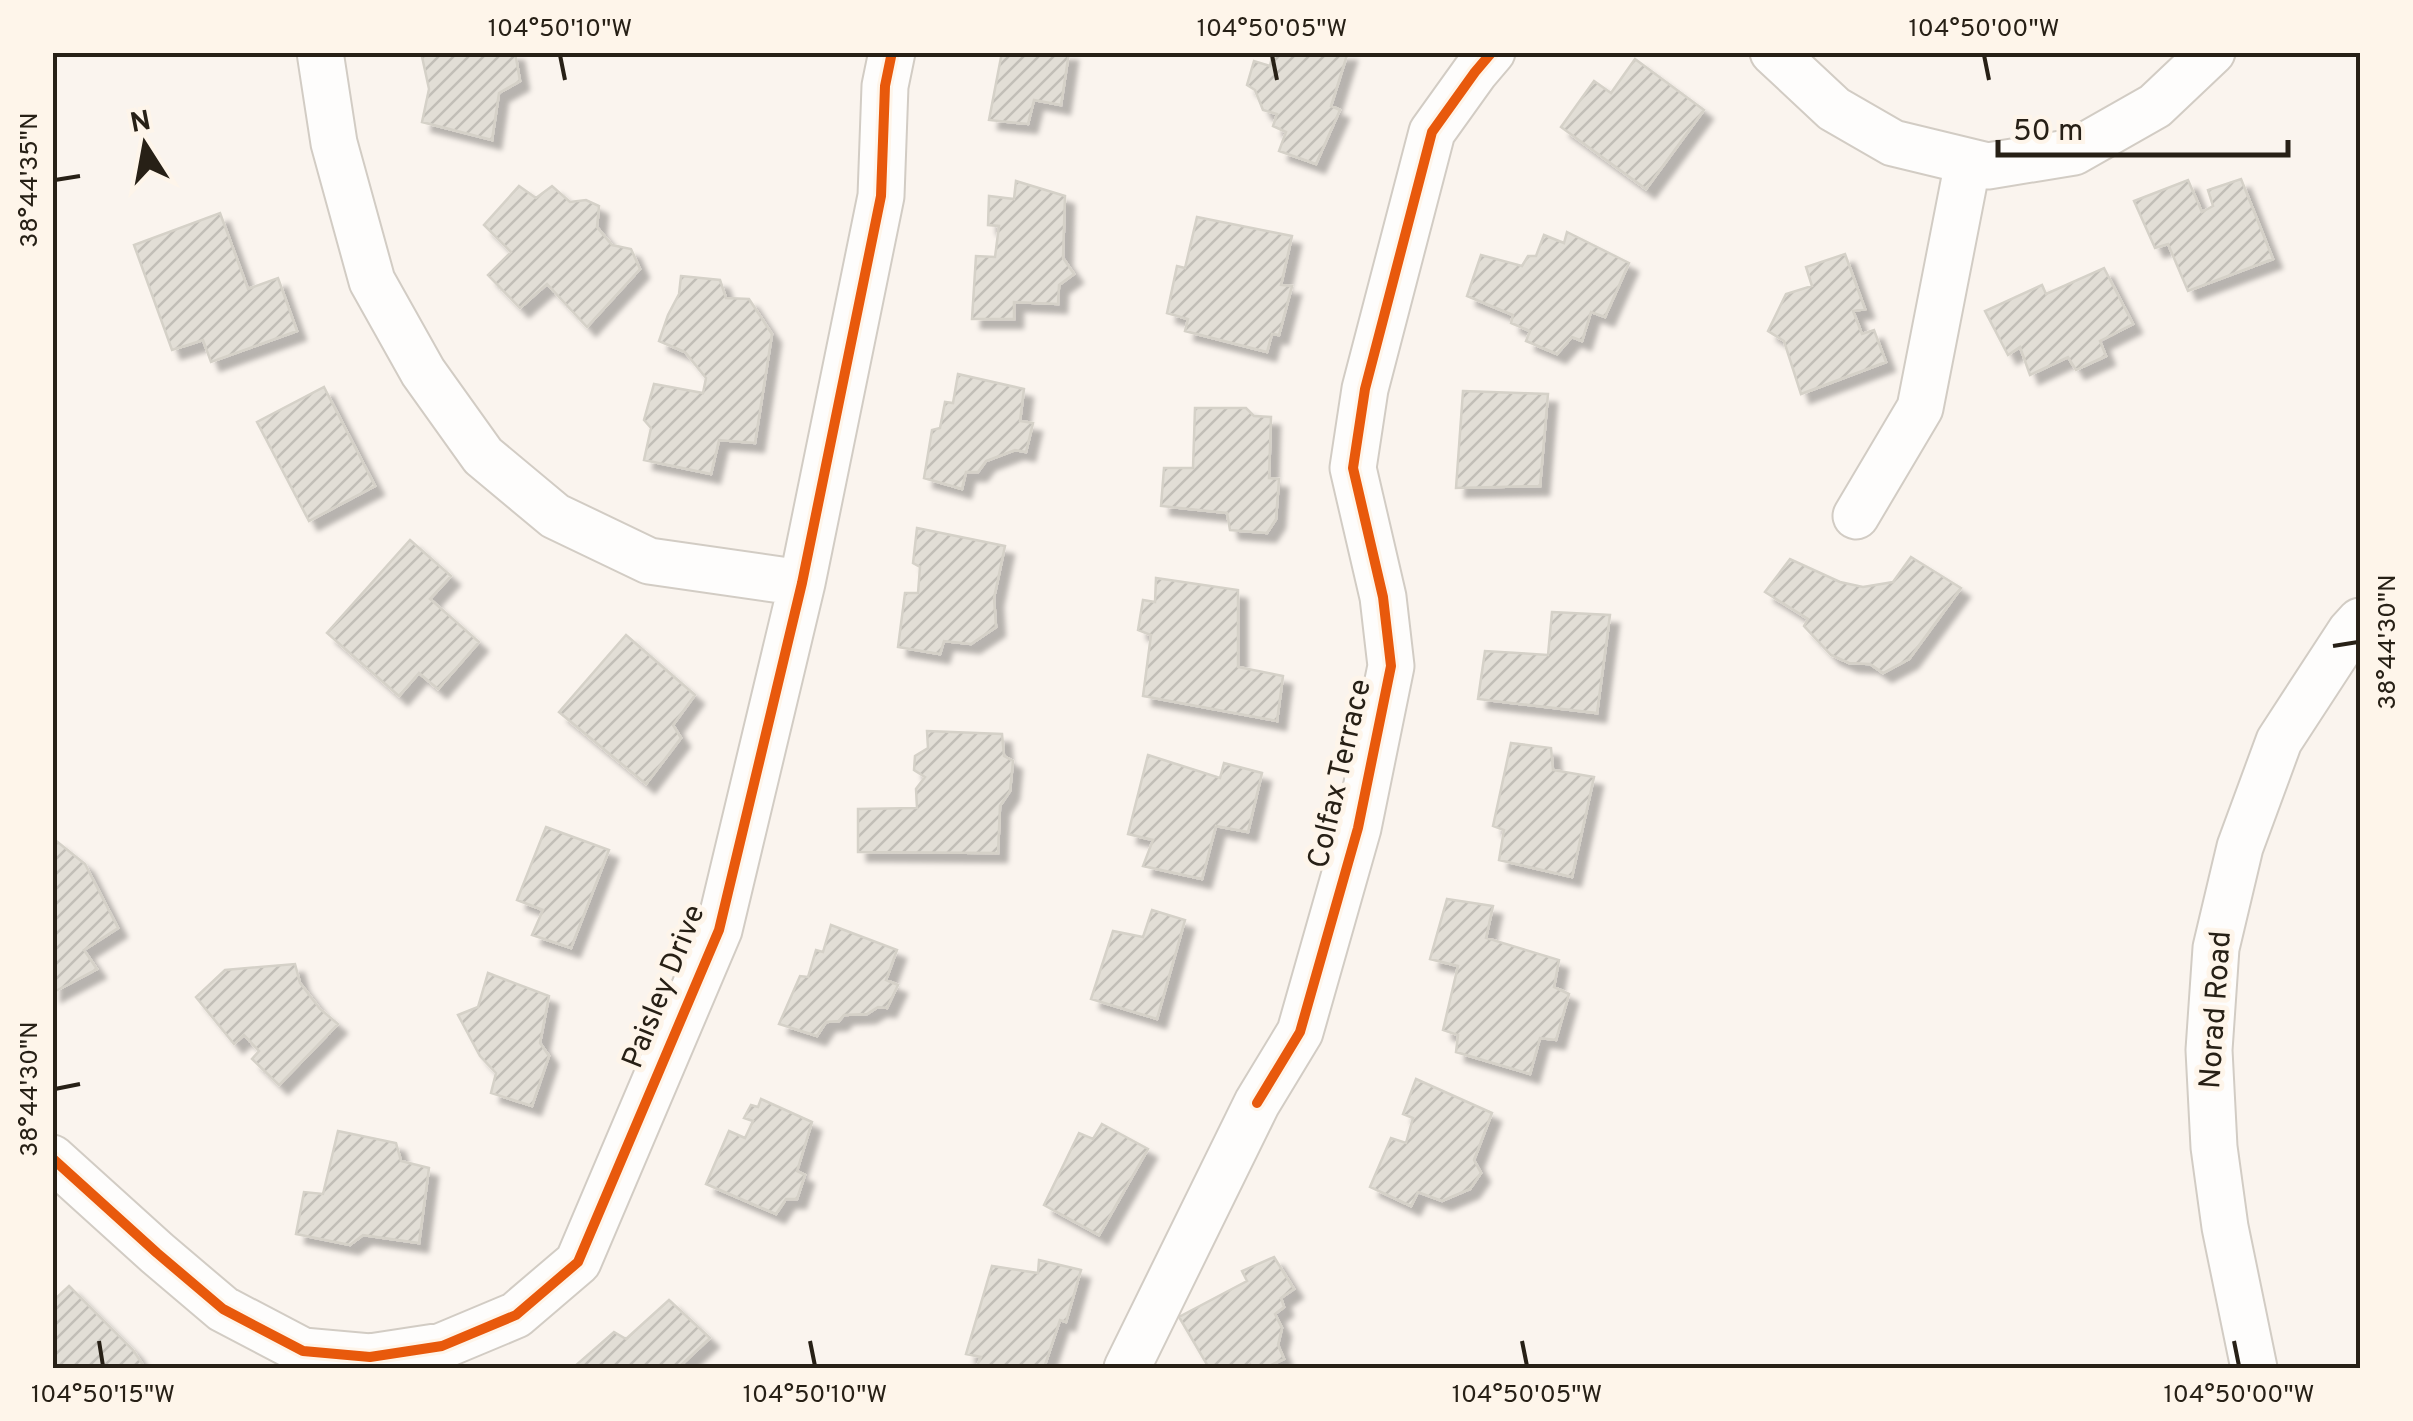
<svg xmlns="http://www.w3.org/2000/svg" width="2413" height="1421" font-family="Overpass,sans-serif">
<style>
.building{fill:url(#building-hatch);stroke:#d5d1c8;stroke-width:2.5;filter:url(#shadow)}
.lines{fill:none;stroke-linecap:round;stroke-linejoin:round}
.minor-casing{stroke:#d2ccc4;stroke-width:49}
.minor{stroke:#fefdfc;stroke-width:45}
.cycleway-casing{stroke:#fef5ea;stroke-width:16}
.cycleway{stroke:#e8590c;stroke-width:10}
.ticks{fill:none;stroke:#272016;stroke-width:4}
.labels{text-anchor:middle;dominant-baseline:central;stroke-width:10;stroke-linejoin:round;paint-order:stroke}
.street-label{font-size:30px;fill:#272016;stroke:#fef5ea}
.neatline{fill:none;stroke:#272016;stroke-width:4}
.ticks-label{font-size:25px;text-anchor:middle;fill:#272016}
</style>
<defs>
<pattern id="building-hatch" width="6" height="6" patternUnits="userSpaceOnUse" patternTransform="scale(2.5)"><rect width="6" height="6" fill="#e2ded6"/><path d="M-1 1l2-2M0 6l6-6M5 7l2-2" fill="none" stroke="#c2beb7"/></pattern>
<filter id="shadow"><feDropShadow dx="9" dy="9" stdDeviation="2.5" flood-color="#0004"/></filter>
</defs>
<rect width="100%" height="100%" fill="#faf4ee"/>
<path class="building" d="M421,52H515L520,81L499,93L492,140L422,122L429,89Z
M1002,52H1069L1061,105L1034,100L1028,124L989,120Z
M1273,52H1348L1331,106L1340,110L1316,164L1279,151L1286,132L1273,126L1277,114L1263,110L1255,90L1247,85L1254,61L1270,66Z
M1635,59L1704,110L1646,189L1561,127L1594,81L1611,93Z
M2241,179L2273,259L2188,291L2168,244L2155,248L2134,201L2188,180L2202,212L2213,206L2208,190Z
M1016,181L1065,196L1063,258L1074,274L1059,285L1058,304L1014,302V319H972L976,256L995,257L999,226L988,225L989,196L1014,199Z
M519,186L536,198L552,186L570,202L586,200L599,206L597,227L612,245L631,249L640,269L587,327L547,284L520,308L488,275L511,252L484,225Z
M220,213L248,289L278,278L297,331L211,362L203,340L172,350L134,245Z
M1197,217L1292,236L1281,285L1292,286L1279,335L1272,334L1267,352L1185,331L1188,319L1167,313L1177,266L1185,268Z
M1567,232L1629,263L1605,317L1591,312L1582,341L1572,337L1557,354L1526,341L1530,331L1511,323L1513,315L1467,296L1481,255L1522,266L1528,256H1536L1544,235L1564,243Z
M1845,254L1865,309L1853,311L1862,334L1874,330L1886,362L1801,394L1784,341L1768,331L1786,294L1812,286L1806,267Z
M2104,268L2133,324L2100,341L2106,356L2076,370L2068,357L2030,375L2020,347L2008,355L1985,311L2042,285L2046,294Z
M681,276L720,280L726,298L749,299L772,334L755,443L719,440L711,474L644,460L651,428L644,420L654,384L703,393L706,378L685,352L659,341L668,315L679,294Z
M958,374L1024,389L1020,421L1033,423L1026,452L1015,450L986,461L978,472H966L962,489L924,478L932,430L940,428L945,402L953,403Z
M324,387L375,486L309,521L257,422Z
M1463,391L1548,394L1540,486L1456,488Z
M1195,408H1246L1254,416L1271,417L1269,478L1279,479L1276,519L1267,533L1230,530L1227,513L1161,506L1164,468H1193Z
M917,528L1005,546L994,598L996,627L971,644L944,641L940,654L898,647L905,593H918L920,567L913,563Z
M410,540L451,576L430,599L479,642L438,689L419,673L399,696L327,633Z
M1911,557L1961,588L1909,659L1883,673L1870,664L1849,663L1831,655L1804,626L1808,619L1765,592L1790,559L1840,582L1863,587L1893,582Z
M1156,578L1238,590V667L1283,676L1277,721L1143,696L1151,635L1138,630L1143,600L1155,602Z
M1552,612L1610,615L1597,713L1478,699L1485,651L1548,655Z
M626,635L695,695L673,725L681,738L646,784L559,712Z
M927,731L1002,734L1004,756L1013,761L1010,791L1000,806L998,853L858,852V809L917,808L916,789L925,777L914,770L915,756L928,748Z
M1511,743L1551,748L1553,770L1594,777L1572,877L1499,860L1504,830L1493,826Z
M1148,755L1220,778L1224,763L1262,773L1248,832L1216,826L1202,879L1143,866L1153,840L1128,834Z
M546,827L609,850L571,948L532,935L543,910L517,900Z
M55,840L85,864L118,928L84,950L97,969L52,993V842Z
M1447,899L1493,906L1486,938L1559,960L1554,987L1569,994L1556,1040L1540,1038L1530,1074L1456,1052L1458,1035L1443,1030L1458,966L1430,959Z
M1152,910L1185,920L1157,1019L1091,999L1113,931L1143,937Z
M831,925L897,950L886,980L898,985L887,1008L878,1007L867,1014L844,1015L839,1021L826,1022L817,1036L779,1024L800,976L808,977L816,950L823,952Z
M295,964L300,983L320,1009L338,1024L279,1085L252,1059L259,1051L244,1035L234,1044L196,997L225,970Z
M488,973L549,996L540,1043L549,1056L532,1106L491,1093L496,1073L480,1056L458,1015L478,1007Z
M1416,1079L1492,1113L1474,1160L1481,1173L1470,1189L1442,1201L1418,1192L1411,1206L1370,1187L1391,1138L1406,1143L1413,1118L1403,1114Z
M761,1099L812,1122L797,1171L805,1175L797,1199H786L776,1214L706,1184L729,1131L745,1138L753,1121L744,1118L751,1105L758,1107Z
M1102,1124L1148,1149L1099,1235L1044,1205L1079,1133L1093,1139Z
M338,1131L396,1143L401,1161L429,1168L419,1243L363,1235L350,1245L296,1234L304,1192L323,1194Z
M1274,1257L1294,1289L1281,1298L1284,1307L1275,1314L1282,1328L1278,1345L1284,1359L1265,1368H1252L1250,1364L1243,1368H1209L1179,1317L1247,1281L1242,1271Z
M1039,1260L1081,1270L1066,1322L1060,1320L1044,1368H990L978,1364L981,1357L966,1354L992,1266L1038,1273Z
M69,1286L133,1350L145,1368H52V1302Z
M669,1300L710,1338L678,1368H578L575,1366L614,1332L626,1339Z"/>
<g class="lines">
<g class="minor-casing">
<path id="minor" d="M320,52L334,143L372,281L423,372L483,456L555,516L649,561L802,583
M1773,52L1834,109L1893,143L1988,166L2074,152L2155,106L2212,52
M1856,516L1920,408L1968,162
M52,1158L157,1253L223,1309L303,1351L370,1357L442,1346L516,1315L578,1262L719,930L802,583L881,196L885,86L892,52
M1127,1368L1257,1103L1300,1032L1358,828L1391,666L1383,597L1353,468L1365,389L1432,132L1475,72L1492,52
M2254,1368L2225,1227L2214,1147L2209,1050L2216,948L2240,847L2279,741L2350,632L2360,621"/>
</g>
<use href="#minor" class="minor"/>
<g class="cycleway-casing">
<path id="cycleway" d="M1257,1103L1300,1032L1358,828L1391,666L1383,597L1353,468L1365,389L1432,132L1475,72L1492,52
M52,1158L157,1253L223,1309L303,1351L370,1357L442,1346L516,1315L578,1262L719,930L802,583L881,196L885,86L892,52"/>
</g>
<use href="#cycleway" class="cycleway"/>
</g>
<path class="ticks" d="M560,55L565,80M1272,55L1277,80M1984,55L1989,80M55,180L80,176M2333,646L2358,642M55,1089L80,1084M99,1341L103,1366M810,1341L815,1366M1522,1341L1527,1366M2234,1341L2239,1366"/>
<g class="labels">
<g class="street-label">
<text transform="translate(1341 774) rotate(-77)">Colfax Terrace</text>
<text transform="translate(665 987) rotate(-68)">Paisley Drive</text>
<text transform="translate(2217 1010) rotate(-86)">Norad Road</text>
</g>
</g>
<rect width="2413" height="1421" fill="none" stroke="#fef5ea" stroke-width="110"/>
<g transform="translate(145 145) rotate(349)" stroke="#fef5ea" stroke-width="8" paint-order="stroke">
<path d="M0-8L18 38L0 25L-18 38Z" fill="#272016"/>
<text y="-15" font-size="28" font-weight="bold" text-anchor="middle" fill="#272016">N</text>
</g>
<path d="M1998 140v15h290v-15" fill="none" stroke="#272016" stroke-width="5"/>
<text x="2013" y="140" font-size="30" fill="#272016" stroke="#fef5ea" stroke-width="8" paint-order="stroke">50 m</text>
<rect x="55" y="55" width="2303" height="1311" class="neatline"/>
<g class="ticks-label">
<text x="560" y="36">104°50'10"W</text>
<text x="1272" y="36">104°50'05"W</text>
<text x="1984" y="36">104°50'00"W</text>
<text transform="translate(28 180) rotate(-90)" y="9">38°44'35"N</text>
<text transform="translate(2386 642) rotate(-90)" y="9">38°44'30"N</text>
<text transform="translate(28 1089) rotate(-90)" y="9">38°44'30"N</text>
<text x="103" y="1402">104°50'15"W</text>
<text x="815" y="1402">104°50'10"W</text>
<text x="1527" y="1402">104°50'05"W</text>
<text x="2239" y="1402">104°50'00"W</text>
</g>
</svg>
